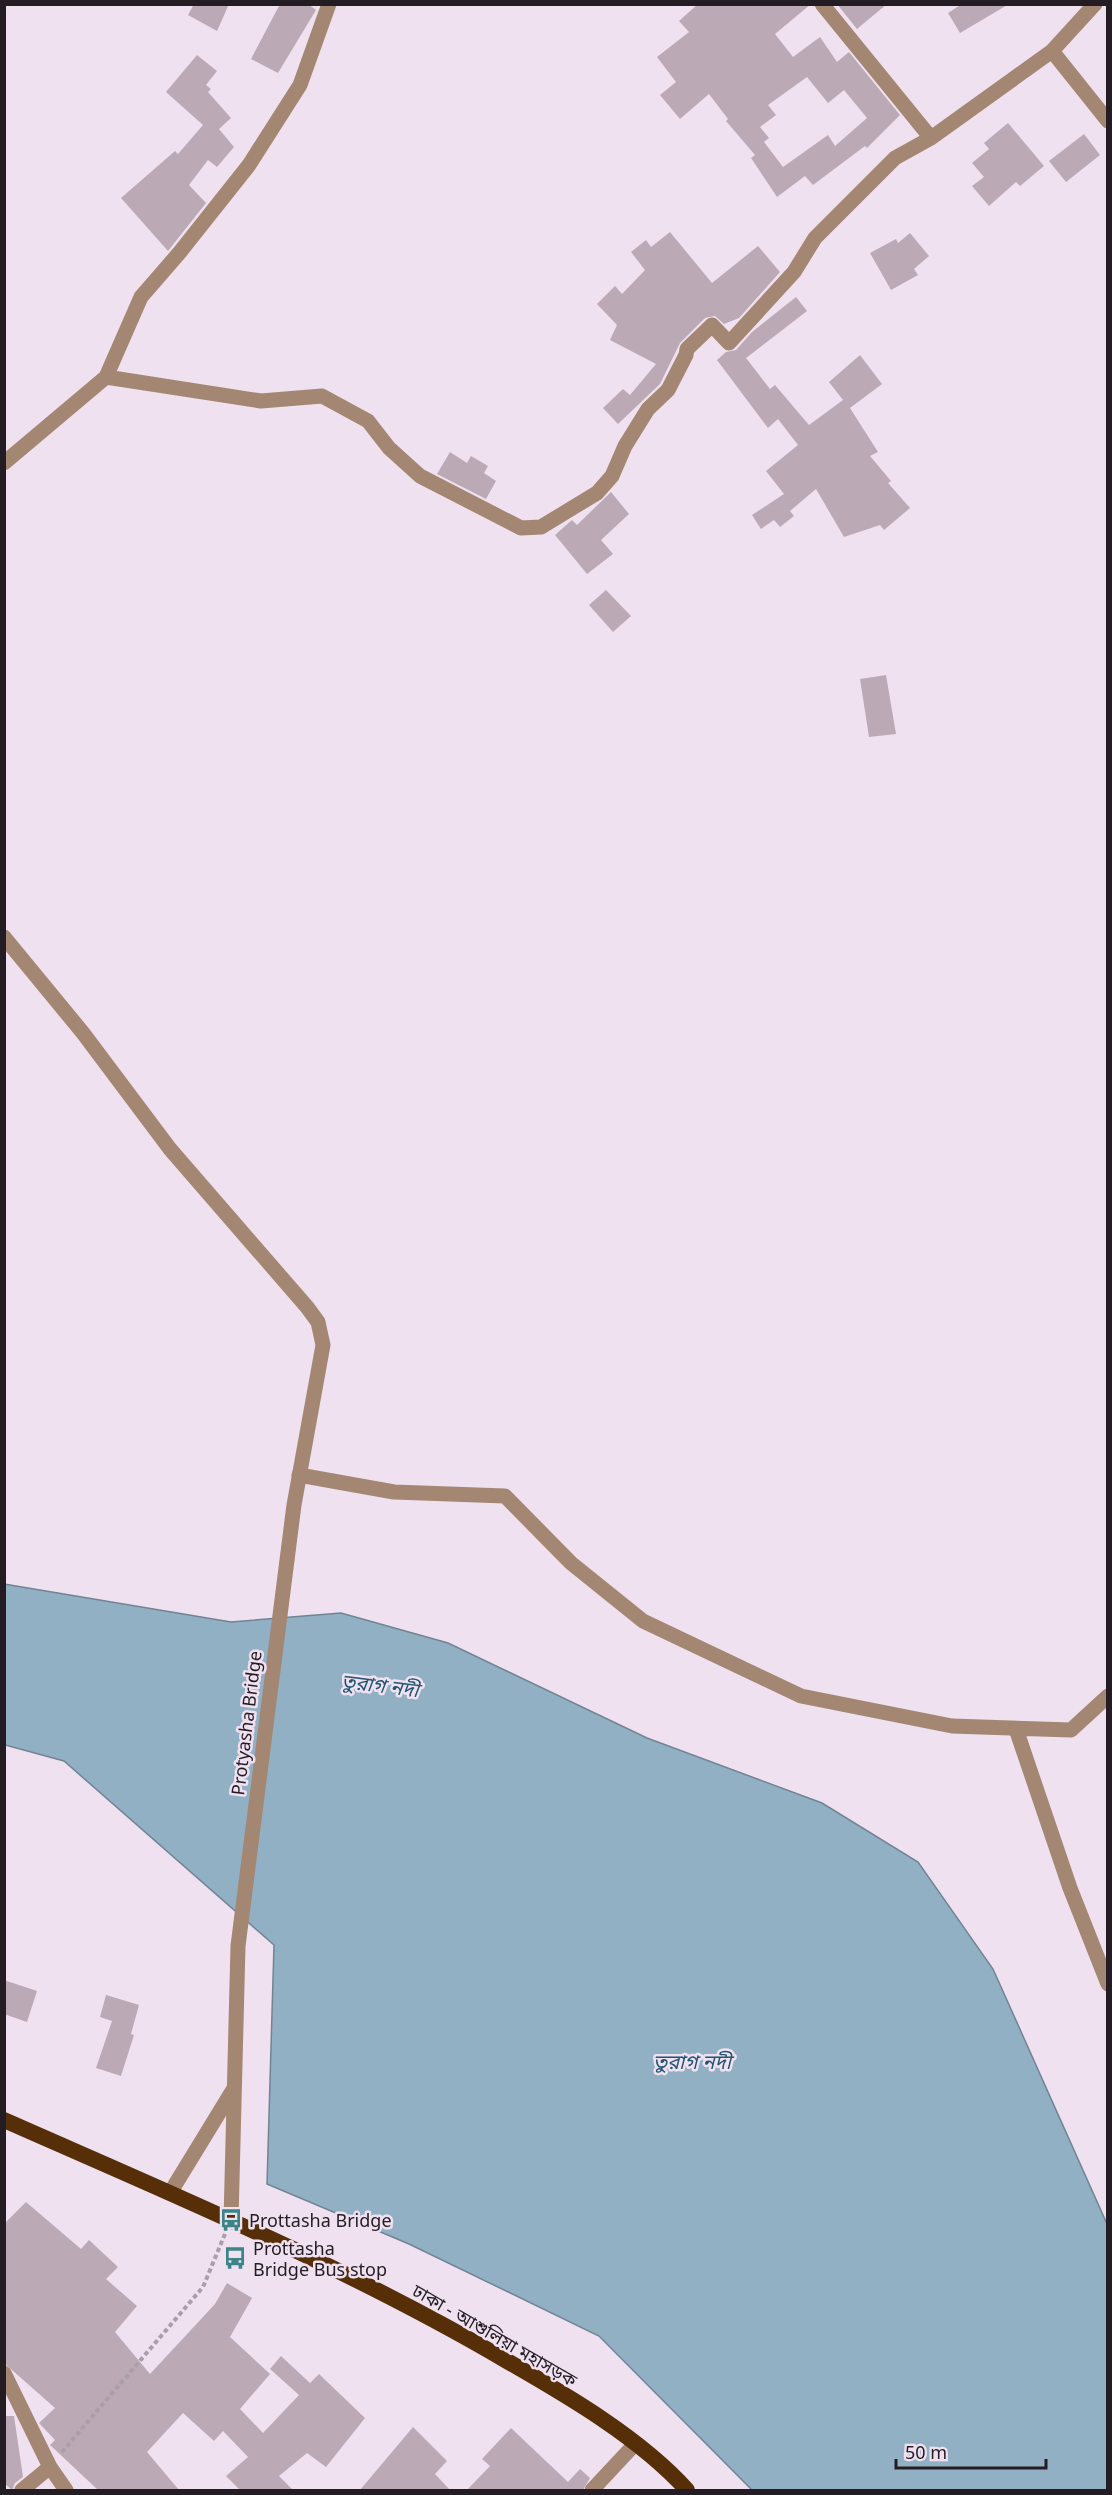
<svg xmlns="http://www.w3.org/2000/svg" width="1112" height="2495" font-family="'Noto Sans','Noto Sans Bengali',sans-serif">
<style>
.water{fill:#92b0c3;stroke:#718493;stroke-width:1.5}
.building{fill:#bbaab6;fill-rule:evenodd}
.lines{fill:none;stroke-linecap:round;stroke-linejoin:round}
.path{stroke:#a99eaa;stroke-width:4;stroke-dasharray:4.5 3;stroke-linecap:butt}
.minor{stroke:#a38772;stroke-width:15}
.tertiary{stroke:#a38772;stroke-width:15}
.trunk{stroke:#562f09;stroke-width:16}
.labels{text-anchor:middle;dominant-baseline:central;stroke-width:5;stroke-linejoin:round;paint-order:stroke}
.street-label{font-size:18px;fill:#231d23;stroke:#efe1f0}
.poi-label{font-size:18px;fill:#231d23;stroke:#efe1f0;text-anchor:start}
.water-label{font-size:20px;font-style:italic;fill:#225573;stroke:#efe1f0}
</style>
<rect width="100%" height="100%" fill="#efe1f0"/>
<path class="water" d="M4,1584L231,1622L341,1613L448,1643L647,1738L822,1803L918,1862L993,1969L1107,2224V2490H752L599,2336L409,2244L267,2184L274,1945L64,1761L5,1745Z"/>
<path class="building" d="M194,4H229L217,31L188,15Z
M280,4H308L316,10L278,73L251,59Z
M698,4H811L775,34L793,57L820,37L837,62L849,52L900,115L867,148L865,146L813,185L805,176L777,197L751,158L755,155L726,121L728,119L709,94L680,119L660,95L676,82L657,57L689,32L679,21ZM807,77L828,103L844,90L867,118L835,146L828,135L783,167L764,142L769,138L760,127L776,115L768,105Z
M837,4H887L857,29Z
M962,4H1009L960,33L948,13Z
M197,55L217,71L206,85L211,89L208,92L231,118L219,129L234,147L217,167L208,160L189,185L206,203L168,251L121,198L175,151L178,154L203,125L166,92Z
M1008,123L1044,166L1020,186L1016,182L989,206L972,186L984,177L972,163L989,149L984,143Z
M1084,134L1100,155L1066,182L1049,161Z
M670,232L712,283L758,246L780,272L739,318L724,324L715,316L705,318L680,343L660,384L618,424L603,408L623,389L630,395L656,364L610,340L617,325L597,304L615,286L622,294L645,270L631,252L646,240L651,247Z
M910,233L929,256L914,269L918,275L891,290L870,253L896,239L898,243Z
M796,297L807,311L746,358L770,389L775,385L809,425L843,400L829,382L860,355L882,384L850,408L878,452L870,456L891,481L888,483L910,508L884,530L880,525L844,537L816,489L790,511L794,516L780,527L774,520L761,529L752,515L784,494L766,471L798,445L778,419L768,428L717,360L726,352L736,350L752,332Z
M450,452L467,463L471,456L488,466L484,473L496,481L486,499L437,474Z
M611,492L629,514L601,540L613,554L587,574L555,535L572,520L577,525Z
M606,590L631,616L613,632L589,605Z
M886,675L896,734L869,737L860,679Z
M4,1980L37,1991L27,2022L4,2014Z
M106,1995L139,2005L131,2034L134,2035L121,2076L96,2068L112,2021L100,2017Z
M26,2202L81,2249L89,2240L118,2267L106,2279L137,2306L115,2332L150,2374L215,2304L227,2283L252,2298L230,2337L270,2374L240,2409L263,2433L299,2395L270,2369L281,2356L310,2383L319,2374L365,2418L326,2467L307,2453L279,2476L293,2490H240L226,2476L248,2457L223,2431L214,2441L183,2413L147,2452L179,2490H98L50,2445L55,2440L39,2423L55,2408L4,2363V2224Z
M4,2416H14L23,2477L15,2483L12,2490L4,2483Z
M413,2427L447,2461L435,2474L450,2490H360Z
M511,2428L568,2482L580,2469L590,2478L583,2490H467L490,2466L482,2459Z"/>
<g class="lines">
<path class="path" d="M62,2452L203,2287L225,2234"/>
<path class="minor" d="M822,4L931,138
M1095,4L1052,51L1108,121
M106,377L261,401L322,396L368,421L389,448L420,476L521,528L541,527L597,493L612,476L625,446L648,409L668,390L686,355L687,349L712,325L729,343L794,272L815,238L895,158L931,138L1052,51
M4,463L106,377L141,297L180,252L249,165L300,85L329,4
M299,1475L394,1492L505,1496L571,1563L643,1621L801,1696L952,1726L1071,1730L1108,1696
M1016,1729L1070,1888L1108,1984
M4,2373L50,2467L66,2490
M22,2490L50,2467
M592,2490L635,2444"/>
<path class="tertiary" d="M4,937L83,1033L170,1149L307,1307L318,1322L323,1345L294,1505L238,1946L231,2220
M170,2193L233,2090"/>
<path class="trunk" d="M4,2120C174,2195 347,2267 507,2361C568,2396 640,2438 687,2490"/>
</g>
<defs>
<g id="bus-bare" transform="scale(1.8)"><path d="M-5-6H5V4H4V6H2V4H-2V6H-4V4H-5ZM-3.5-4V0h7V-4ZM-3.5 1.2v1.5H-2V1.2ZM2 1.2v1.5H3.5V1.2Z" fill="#3b8487" stroke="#efe1f0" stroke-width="2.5" paint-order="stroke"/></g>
</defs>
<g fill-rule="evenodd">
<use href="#bus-bare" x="231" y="2220"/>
<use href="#bus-bare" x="235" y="2258"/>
</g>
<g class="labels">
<g class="street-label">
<text transform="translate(246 1723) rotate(-83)">Protyasha Bridge</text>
<text transform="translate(495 2335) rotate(30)">ঢাকা - আশুলিয়া মহাসড়ক</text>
</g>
<g class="poi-label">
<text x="249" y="2220">Prottasha Bridge</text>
<text x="253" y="2248">Prottasha<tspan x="253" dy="21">Bridge Bus stop</tspan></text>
</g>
<g class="water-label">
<text transform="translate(380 1685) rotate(7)">তুরাগ নদী</text>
<text x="692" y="2061">তুরাগ নদী</text>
</g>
</g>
<rect width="1112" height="2495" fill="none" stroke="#231d23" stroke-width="12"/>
<path d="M896 2459v9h150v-9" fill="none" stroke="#231d23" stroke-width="3"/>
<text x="905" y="2459" font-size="18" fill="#231d23" stroke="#efe1f0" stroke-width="4.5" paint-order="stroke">50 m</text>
</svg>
